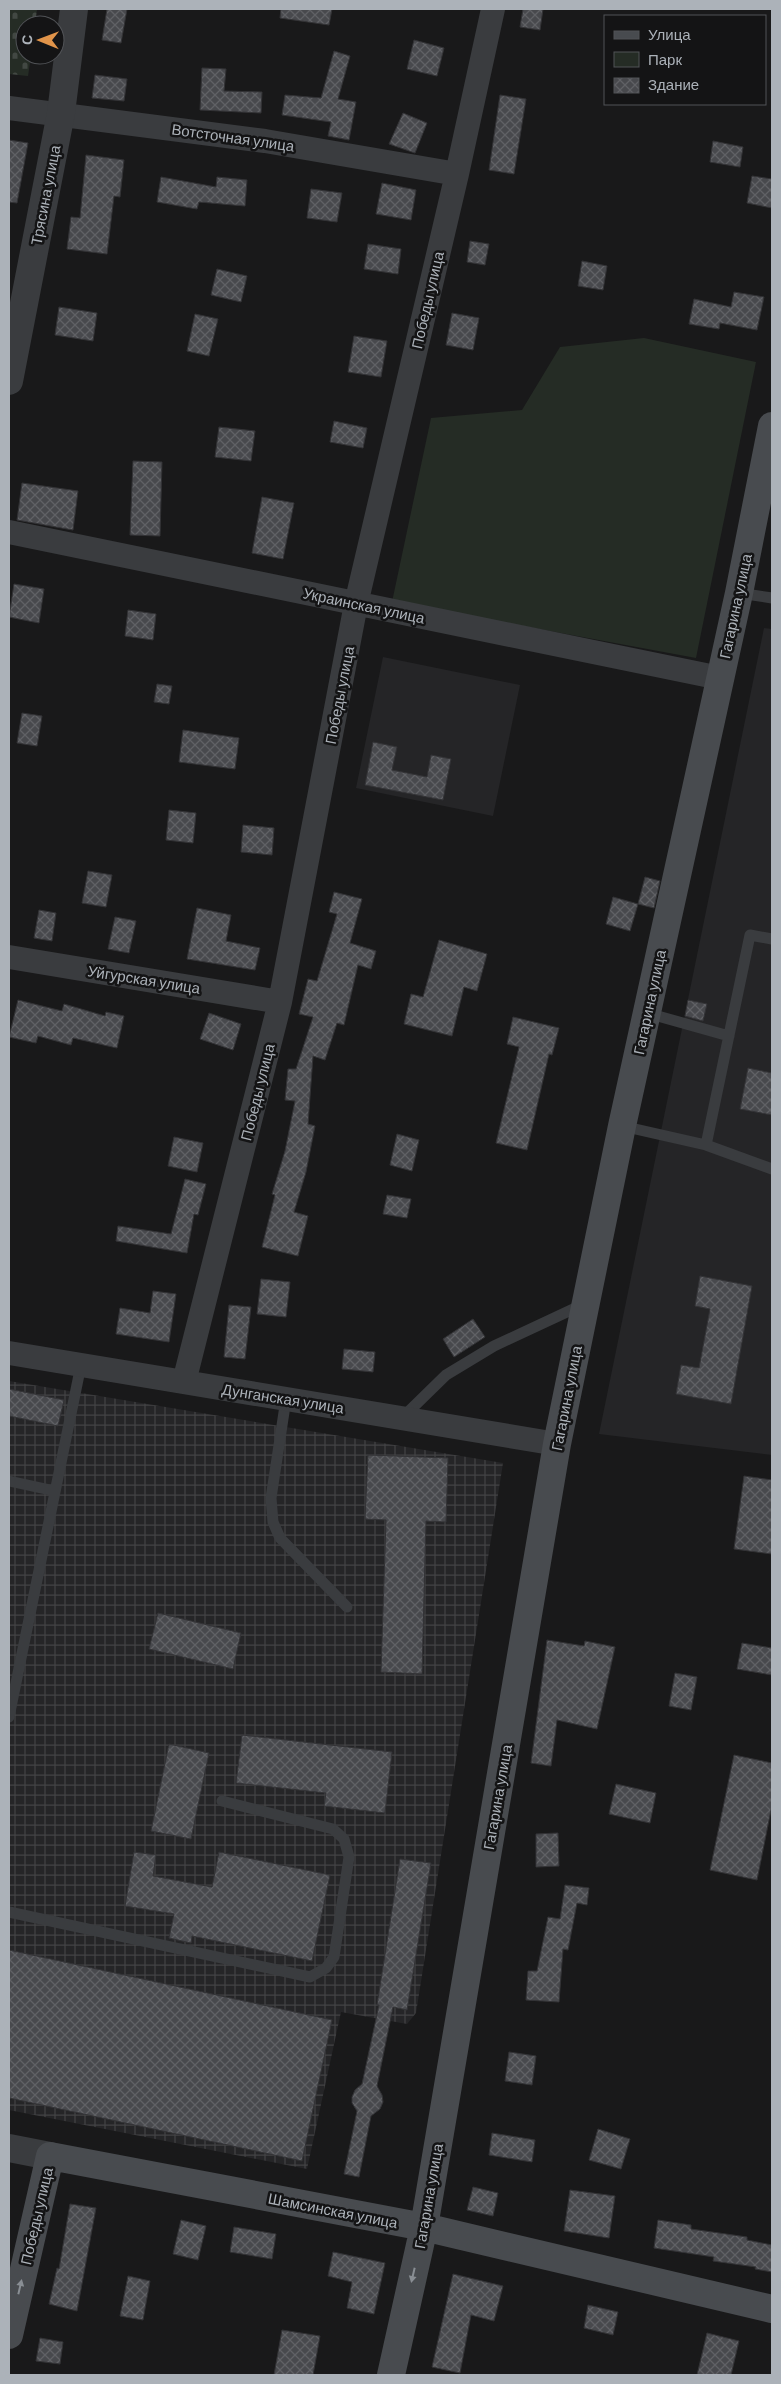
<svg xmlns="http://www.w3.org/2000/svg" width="781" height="2384" font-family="Barlow,sans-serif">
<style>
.built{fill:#252527}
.industrial{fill:url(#industrial-grid)}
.cemetery{fill:url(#cemetery-stones)}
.green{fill:#252c25}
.building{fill:url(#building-cross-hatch);stroke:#333336}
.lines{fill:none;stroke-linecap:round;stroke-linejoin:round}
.service{stroke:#3a3c3f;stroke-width:11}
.minor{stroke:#3a3c3f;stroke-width:24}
.tertiary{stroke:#3a3c3f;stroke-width:28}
.secondary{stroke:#484b4f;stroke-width:28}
.oneway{fill:#898e94}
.labels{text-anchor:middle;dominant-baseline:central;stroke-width:5;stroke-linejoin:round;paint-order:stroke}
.street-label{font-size:15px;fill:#acb2b9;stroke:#141415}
</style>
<defs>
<pattern id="industrial-grid" width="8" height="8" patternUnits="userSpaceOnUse" patternTransform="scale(1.25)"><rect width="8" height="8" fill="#252527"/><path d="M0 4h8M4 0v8" fill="none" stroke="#424244"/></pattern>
<pattern id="cemetery-stones" width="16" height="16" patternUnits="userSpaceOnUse" patternTransform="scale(1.25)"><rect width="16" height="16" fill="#252c25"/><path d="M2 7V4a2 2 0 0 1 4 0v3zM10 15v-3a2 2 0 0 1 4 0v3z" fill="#424843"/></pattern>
<pattern id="building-cross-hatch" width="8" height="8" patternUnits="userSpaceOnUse" patternTransform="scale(1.25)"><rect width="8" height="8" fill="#48494d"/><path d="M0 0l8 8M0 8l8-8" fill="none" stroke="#606165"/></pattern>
</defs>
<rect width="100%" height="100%" fill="#19191a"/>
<path class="built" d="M764,628L772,629V1455L599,1434Z
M383,657L520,685L493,816L356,788Z"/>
<path class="industrial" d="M9,1381L503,1463L416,2013L407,2024L341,2012L307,2169L9,2110Z"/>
<path class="cemetery" d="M9,9H37L35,25H25V55H31L28,76L9,74Z"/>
<path class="green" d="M644,338L756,362L696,658L392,602L431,418L522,410L560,347Z"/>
<path class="building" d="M107,9H127L121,43L102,40Z
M281,9H332L329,25L280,18Z
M523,9H543L540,30L520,27Z
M414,40L444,48L437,76L407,69Z
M334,51L350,56L338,99L356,102L349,140L328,136L331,122L282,115L285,95L321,98Z
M202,68L226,69L224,91L262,92L261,113L200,110Z
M95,75L127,79L124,101L92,98Z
M500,95L526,99L514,174L489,170Z
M403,113L427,123L415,153L389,144Z
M9,140L28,143L17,203L9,202Z
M713,141L743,147L740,167L710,162Z
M86,155L124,160L120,197L114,196L107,254L67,249L71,217L80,218Z
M752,176L772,179V208L747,203Z
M161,177L216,187L217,177L247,180L245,206L199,202L197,209L157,202Z
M382,183L416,190L411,220L376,214Z
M311,189L342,193L337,222L307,218Z
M470,241L489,244L485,265L467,262Z
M368,244L401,249L398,274L364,269Z
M582,261L607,266L603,290L578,286Z
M217,269L247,276L241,302L211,295Z
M734,292L764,297L757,330L720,323L719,329L689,324L694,299L731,307Z
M59,307L97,313L93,341L55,335Z
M452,313L479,318L473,350L446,345Z
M195,314L218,319L209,356L187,351Z
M354,336L387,341L381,377L348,372Z
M334,421L367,428L363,448L330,442Z
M219,427L255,431L251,461L215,457Z
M133,461L162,462L160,536L130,535Z
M22,483L78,491L73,530L17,520Z
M262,497L294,503L283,559L252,553Z
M14,584L44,589L39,623L9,617Z
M128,610L156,614L153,640L125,636Z
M157,684L172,686L169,704L154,702Z
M22,713L42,716L37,746L17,743Z
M183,730L239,738L235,769L179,762Z
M373,742L397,747L392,770L427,777L431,755L451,759L443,800L365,785Z
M169,810L196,813L193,843L166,840Z
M243,825L274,828L272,855L241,852Z
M88,871L112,875L106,907L82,903Z
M645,877L660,881L654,908L638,904Z
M334,892L362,899L350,943L376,951L371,969L358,965L344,1025L337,1023L325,1060L313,1056L308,1124L315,1126L306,1172L294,1212L308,1216L298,1256L262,1247L275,1195L272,1194L285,1151L295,1101L285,1100L288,1069H296L313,1017L299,1014L308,979L317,981L337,914L329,912Z
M613,897L638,904L630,931L606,924Z
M197,908L231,915L226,941L260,948L255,970L187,959Z
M39,910L56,913L52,941L34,938Z
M115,917L136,921L129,953L108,949Z
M439,940L487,954L477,991L464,987L452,1036L404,1024L411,994L423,997Z
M18,1000L62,1011L64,1004L105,1016L106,1012L124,1016L117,1048L73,1038L71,1045L38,1036L36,1043L9,1037Z
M688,1000L707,1004L703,1021L685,1016Z
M209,1013L241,1024L233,1050L200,1039Z
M513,1017L559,1028L552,1055L549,1054L527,1150L496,1143L519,1047L507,1044Z
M748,1068L772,1073V1115L740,1109Z
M397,1134L419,1140L412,1171L390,1165Z
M174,1137L203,1143L197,1172L168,1166Z
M185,1179L206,1184L198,1215L194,1214L187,1253L116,1241L118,1226L171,1234Z
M387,1195L411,1199L407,1218L383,1214Z
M700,1276L752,1286L731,1404L676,1394L681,1365L699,1368L710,1309L695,1306Z
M261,1279L290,1282L286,1317L257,1314Z
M153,1291L176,1294L169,1342L116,1334L120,1308L150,1313Z
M229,1305L251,1307L245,1359L224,1357Z
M473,1319L485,1337L454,1357L443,1339Z
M344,1349L375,1352L373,1372L342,1369Z
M9,1389L64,1400L58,1426L9,1416Z
M368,1455L448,1458L446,1522L426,1521L422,1674L381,1672L386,1520L365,1519Z
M744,1476L772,1480V1554L734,1549Z
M158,1613L241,1633L233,1669L149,1649Z
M547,1640L584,1646L585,1641L615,1647L597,1729L557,1720L551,1766L531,1763Z
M742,1643L772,1648V1675L737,1669Z
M675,1673L697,1677L691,1710L669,1706Z
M242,1735L392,1752L385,1813L324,1806L326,1793L236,1783Z
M169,1744L209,1753L191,1839L151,1831Z
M734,1755L772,1763V1805L757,1880L710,1870Z
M616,1784L656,1793L650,1823L609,1814Z
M558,1833L559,1866L536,1867V1834Z
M134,1852L156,1855L153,1876L212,1887L219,1852L330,1875L312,1961L192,1936L191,1943L169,1938L174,1914L125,1906Z
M400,1859L431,1863L407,2010L393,2007L377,2086L382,2095L383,2102L380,2109L371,2116L359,2177L344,2174L357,2111L352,2103V2097L355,2090L362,2084L379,2005H377Z
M565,1885L589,1888L587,1905L577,1903L568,1950L563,1949L559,2002L526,2000L528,1971H537L548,1917L560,1919Z
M9,1950L332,2020L302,2161L9,2098Z
M509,2052L536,2056L532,2085L505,2081Z
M598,2129L630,2139L621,2169L589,2160Z
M492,2133L535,2140L532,2162L489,2155Z
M473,2187L498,2193L493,2216L467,2210Z
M570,2190L615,2196L609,2238L564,2231Z
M70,2204L96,2208L77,2311L49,2304L57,2268L59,2269Z
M181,2220L206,2226L198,2260L173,2254Z
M658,2220L691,2225V2229L747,2237V2240L772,2245V2272L755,2269L756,2267L713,2261L714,2257L654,2248Z
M234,2227L276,2234L272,2259L230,2252Z
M333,2252L385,2263L374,2314L347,2308L352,2282L328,2276Z
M453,2274L503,2286L494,2321L471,2315L460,2373L432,2367Z
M128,2276L150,2281L143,2320L120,2316Z
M588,2305L618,2312L613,2335L584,2328Z
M282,2330L320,2336L313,2375H274Z
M707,2333L739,2341L731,2375H697Z
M40,2338L63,2342L60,2364L36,2361Z"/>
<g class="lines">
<path class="service" d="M739,593L772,598
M647,1013L729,1036
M622,1126L706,1145L772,1169
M706,1145L750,935L772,939
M286,1399L271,1498L273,1522L280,1538L347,1607
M402,1418L446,1375L494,1346L584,1304
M9,1481L55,1491
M9,1717L81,1365
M9,1912L310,1977L326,1968L334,1957L349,1857L344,1839L333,1829L222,1801"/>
<path class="minor" d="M9,108L265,141L457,174
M9,532L720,678
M9,957L280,1002
M9,1353L557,1444
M184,1382L280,1002L356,604L457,174L493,9"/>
<path class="tertiary" d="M9,381L61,113L74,9
M9,2148L50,2156"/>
<path class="secondary" d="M9,2335L50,2156L424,2227L772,2309
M391,2375L424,2227L557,1444L622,1126L739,593L772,426"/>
</g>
<defs><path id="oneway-solid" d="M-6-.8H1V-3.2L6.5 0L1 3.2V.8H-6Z" transform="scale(1.25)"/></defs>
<g class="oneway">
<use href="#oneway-solid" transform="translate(413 2275) rotate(103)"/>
<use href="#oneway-solid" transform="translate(20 2287) rotate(-77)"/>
</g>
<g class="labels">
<g class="street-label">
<text transform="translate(233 137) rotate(8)">Вотсточная улица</text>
<text transform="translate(45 195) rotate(-79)">Трясина улица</text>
<text transform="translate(427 300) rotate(-77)">Победы улица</text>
<text transform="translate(364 605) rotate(12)">Украинская улица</text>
<text transform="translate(735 606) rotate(-78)">Гагарина улица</text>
<text transform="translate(339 695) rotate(-79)">Победы улица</text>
<text transform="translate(144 979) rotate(9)">Уйгурская улица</text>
<text transform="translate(649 1002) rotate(-78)">Гагарина улица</text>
<text transform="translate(257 1092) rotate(-76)">Победы улица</text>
<text transform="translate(283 1398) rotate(9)">Дунганская улица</text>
<text transform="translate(566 1398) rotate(-79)">Гагарина улица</text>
<text transform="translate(497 1797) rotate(-80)">Гагарина улица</text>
<text transform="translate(428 2196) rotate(-80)">Гагарина улица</text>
<text transform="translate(333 2210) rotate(11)">Шамсинская улица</text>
<text transform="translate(36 2216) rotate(-77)">Победы улица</text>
</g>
</g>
<rect width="781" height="2384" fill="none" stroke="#acb2b9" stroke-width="20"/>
<rect x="604" y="15" width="162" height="90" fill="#141415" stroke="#515357"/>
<rect x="614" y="31" width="25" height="8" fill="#484b4f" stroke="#515357"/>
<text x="648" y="40" font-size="15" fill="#acb2b9">Улица</text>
<rect x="614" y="52" width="25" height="15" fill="#252c25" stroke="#515357"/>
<text x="648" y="65" font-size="15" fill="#acb2b9">Парк</text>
<rect x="614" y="78" width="25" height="15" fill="url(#building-cross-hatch)" stroke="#515357"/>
<text x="648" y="90" font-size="15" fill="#acb2b9">Здание</text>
<g transform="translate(40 40) rotate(271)"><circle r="24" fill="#141415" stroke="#515357"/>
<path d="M0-4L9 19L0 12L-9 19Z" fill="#e1944a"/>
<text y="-8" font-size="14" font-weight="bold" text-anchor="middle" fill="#acb2b9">С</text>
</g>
</svg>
